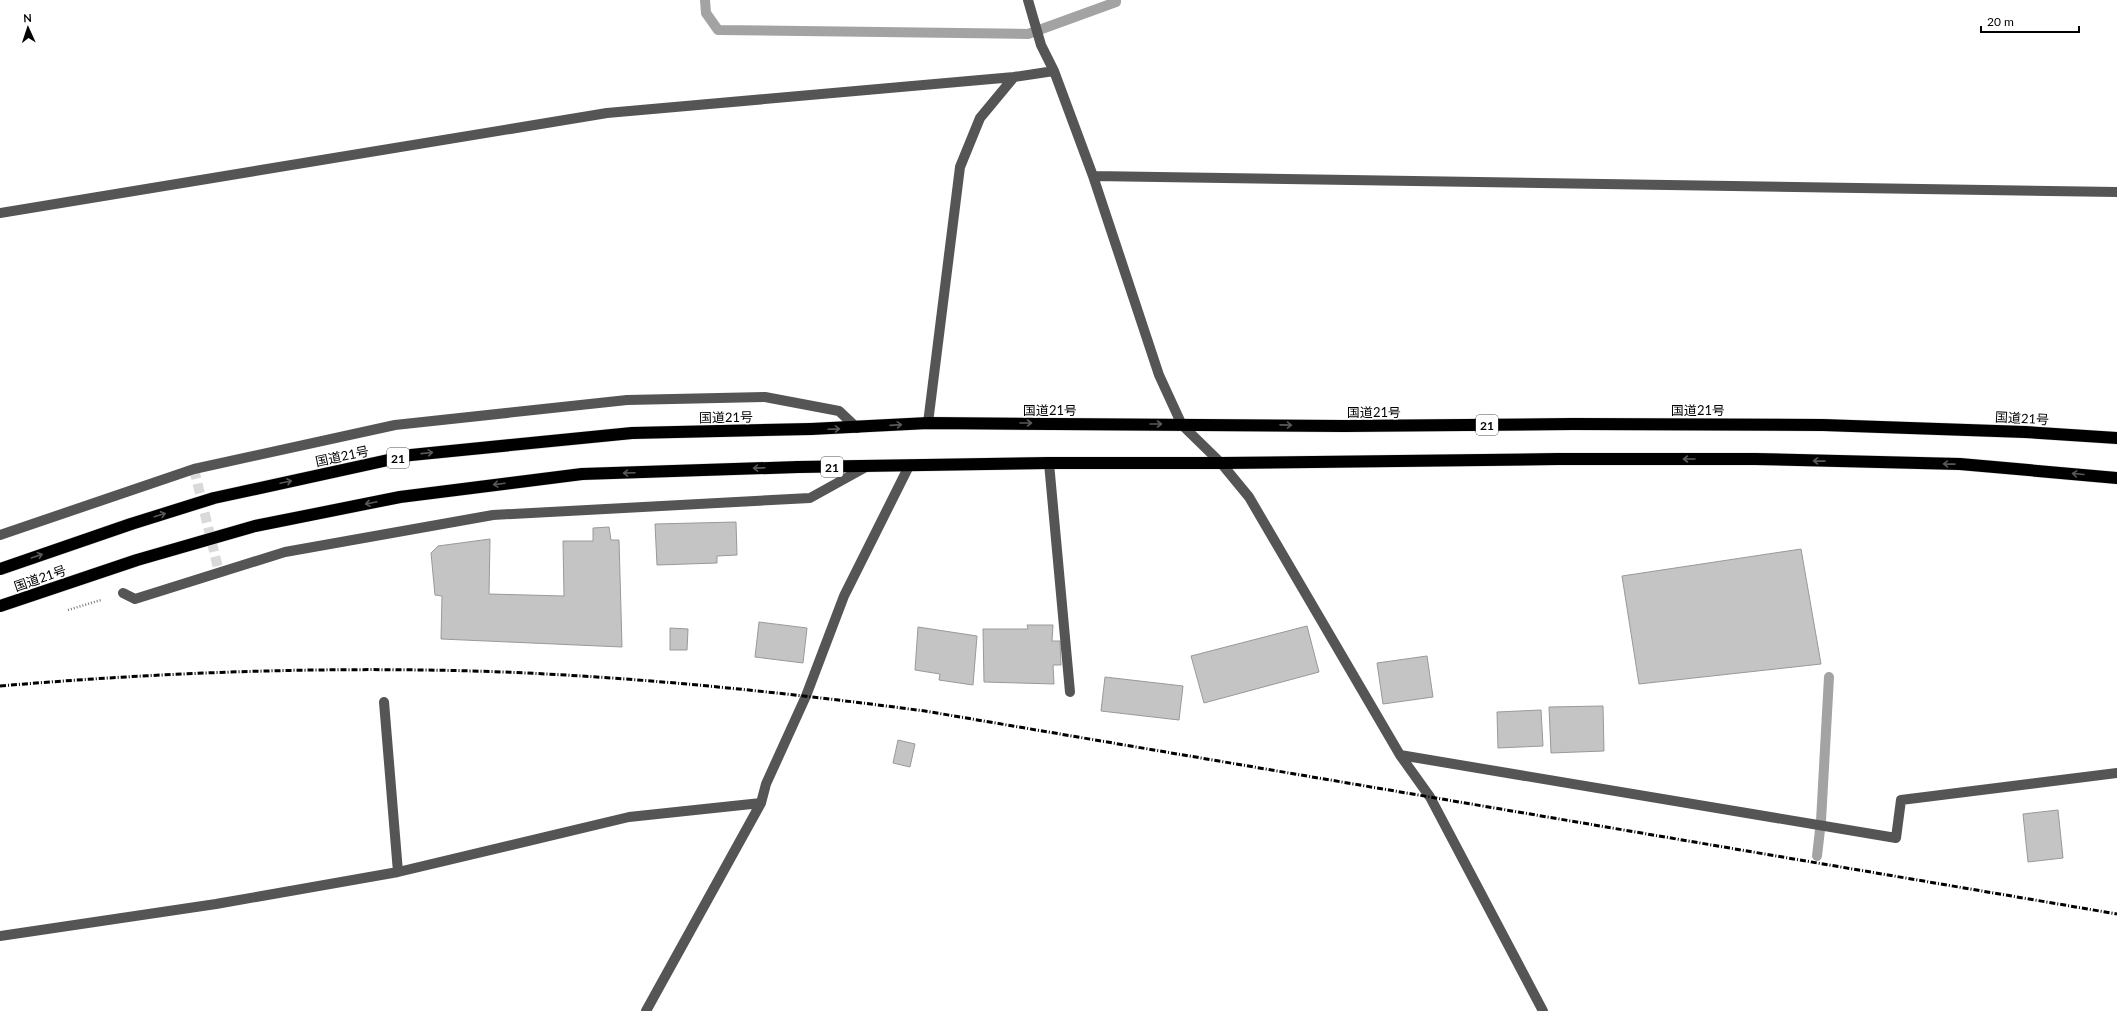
<svg xmlns="http://www.w3.org/2000/svg" width="2117" height="1011" font-family="Lato,'Noto Sans JP',sans-serif">
<style>
.lines{fill:none;stroke-linecap:round;stroke-linejoin:round}
.stream{stroke:#a3a3a3;stroke-width:10}
.building{fill:#c4c4c4;stroke:#999}
.minor-tunnel{stroke:#d9d9d9;stroke-width:10;stroke-dasharray:10 5;stroke-linecap:butt}
.highway-casing{stroke:#dbdbdb;stroke-width:13}
.path{stroke:#777;stroke-width:2.5;stroke-dasharray:1 2;stroke-linecap:butt}
.minor{stroke:#555;stroke-width:10}
.highway{stroke:#000;stroke-width:12}
.rail{stroke:#000;stroke-width:3;stroke-dasharray:6 2 1 2;stroke-linecap:butt}
.highway-bridge-casing{stroke:#dbdbdb;stroke-width:13;stroke-linecap:butt}
.highway-bridge{stroke:#000;stroke-width:12}
.oneway{stroke:#595959}
.labels{text-anchor:middle;dominant-baseline:central;stroke-width:3;stroke-linejoin:round;paint-order:stroke}
.shield{fill:#fff;stroke:#4c4c4c;stroke-width:1}
.shield-label{font-size:12px;font-weight:bold;fill:#000}
.street-label{font-size:13px;fill:#000;stroke:#fff}
</style>
<rect width="100%" height="100%" fill="#fff"/>
<g class="lines">
<path class="stream" d="M705,0L706,13L718,30L1028,34L1116,2V0
M1817,856L1821,821L1829,677"/>
</g>
<path class="building" d="M736,522L737,555L717,556V563L657,565L655,524Z
M609,527L611,540H619L622,647L441,639L442,596L435,595L431,553L438,546L490,539L489,594L564,596L563,541H593V528Z
M1801,549L1821,664L1639,684L1622,576Z
M759,622L807,628L803,663L755,657Z
M1027,625H1053L1052,641H1060L1061,665H1053L1054,684L984,682L983,629H1028Z
M1307,626L1319,672L1204,703L1191,656Z
M918,627L977,636L973,685L939,680L940,674L915,670Z
M670,628L688,629L687,650H670Z
M1427,656L1433,697L1383,704L1377,663Z
M1105,677L1183,686L1179,720L1101,711Z
M1603,706L1604,751L1551,753L1549,707Z
M1541,710L1543,746L1498,748L1497,712Z
M898,740L915,744L910,767L893,763Z
M2058,810L2063,858L2028,862L2023,814Z"/>
<g class="lines">
<path class="minor-tunnel" d="M194,469L219,572"/>
<g class="highway-casing">
<path id="highway" d="M811,429L928,423L1344,426L1573,424L1823,425L2025,432L2117,438
M798,467L1049,463H1221L1558,459H1755L1960,464L2117,478"/>
</g>
<path class="path" d="M68,610L101,600"/>
<path class="minor" d="M1028,0L1041,45L1054,71L1093,176L1159,375L1182,425L1221,463L1249,497L1400,755L1430,797L1543,1011
M1093,176L2117,192
M0,213L607,113L1014,77L1054,71
M928,423L960,167L980,118L1014,77
M1049,463L1070,692
M0,535L194,469L395,425L627,400L765,397L839,411L857,428
M123,593L135,599L285,552L493,515L810,498L866,467
M384,702L398,872
M1400,755L1896,838L1901,800L2117,773
M0,936L216,904L398,872L629,817L761,803
M646,1011L761,803L766,784L806,696L844,596L909,466"/>
<use href="#highway" class="highway"/>
<path class="rail" d="M0,686C141,674 282,668 424,670C592,672 758,689 925,711L2117,914"/>
<g class="highway-bridge-casing">
<path id="highway-bridge" d="M0,569L131,524L214,498L411,455L632,433L811,429
M0,606L137,560L255,526L400,497L582,474L798,467"/>
</g>
<use href="#highway-bridge" class="highway-bridge"/>
</g>
<defs><path id="oneway-shaft" d="M-6 0H5M1.5-3L5.5 0L1.5 3" fill="none" stroke-width="1.6" stroke-linecap="round" stroke-linejoin="round"/></defs>
<g class="oneway">
<use href="#oneway-shaft" transform="translate(1026 423)"/>
<use href="#oneway-shaft" transform="translate(1156 424)"/>
<use href="#oneway-shaft" transform="translate(896 425) rotate(-4)"/>
<use href="#oneway-shaft" transform="translate(1286 425) rotate(1)"/>
<use href="#oneway-shaft" transform="translate(834 429) rotate(-2)"/>
<use href="#oneway-shaft" transform="translate(427 453) rotate(-6)"/>
<use href="#oneway-shaft" transform="translate(1689 459) rotate(-180)"/>
<use href="#oneway-shaft" transform="translate(1819 461) rotate(-179)"/>
<use href="#oneway-shaft" transform="translate(1949 464) rotate(-179)"/>
<use href="#oneway-shaft" transform="translate(759 468) rotate(178)"/>
<use href="#oneway-shaft" transform="translate(629 473) rotate(178)"/>
<use href="#oneway-shaft" transform="translate(2078 474) rotate(-175)"/>
<use href="#oneway-shaft" transform="translate(286 482) rotate(-12)"/>
<use href="#oneway-shaft" transform="translate(499 484) rotate(173)"/>
<use href="#oneway-shaft" transform="translate(371 503) rotate(168)"/>
<use href="#oneway-shaft" transform="translate(160 515) rotate(-17)"/>
<use href="#oneway-shaft" transform="translate(37 556) rotate(-19)"/>
</g>
<g class="labels">
<g class="shield">
<rect x="1476" y="415" width="22" height="20" rx="3"/>
<rect x="387" y="448" width="22" height="20" rx="3"/>
<rect x="821" y="457" width="22" height="20" rx="3"/>
</g>
<g class="shield-label">
<text x="1487" y="425">21</text>
<text x="398" y="458">21</text>
<text x="832" y="467">21</text>
</g>
<g class="street-label">
<text x="1050" y="410">国道21号</text>
<text x="1698" y="410">国道21号</text>
<text x="1374" y="412">国道21号</text>
<text transform="translate(726 417) rotate(-1)">国道21号</text>
<text transform="translate(2022 418) rotate(3)">国道21号</text>
<text transform="translate(342 456) rotate(-12)">国道21号</text>
<text transform="translate(40 578) rotate(-19)">国道21号</text>
</g>
</g>
<g transform="translate(28 28) rotate(357)" stroke="#ffffff" stroke-width="3" paint-order="stroke">
<path d="M0-3L7 15L0 10L-7 15Z" fill="#000000"/>
<text y="-6" font-size="11" font-weight="bold" text-anchor="middle" fill="#000000">N</text>
</g>
<path d="M1981 26v6h98v-6" fill="none" stroke="#000000" stroke-width="2"/>
<text x="1987" y="26" font-size="12" fill="#000000" stroke="#ffffff" stroke-width="3" paint-order="stroke">20 m</text>
</svg>
